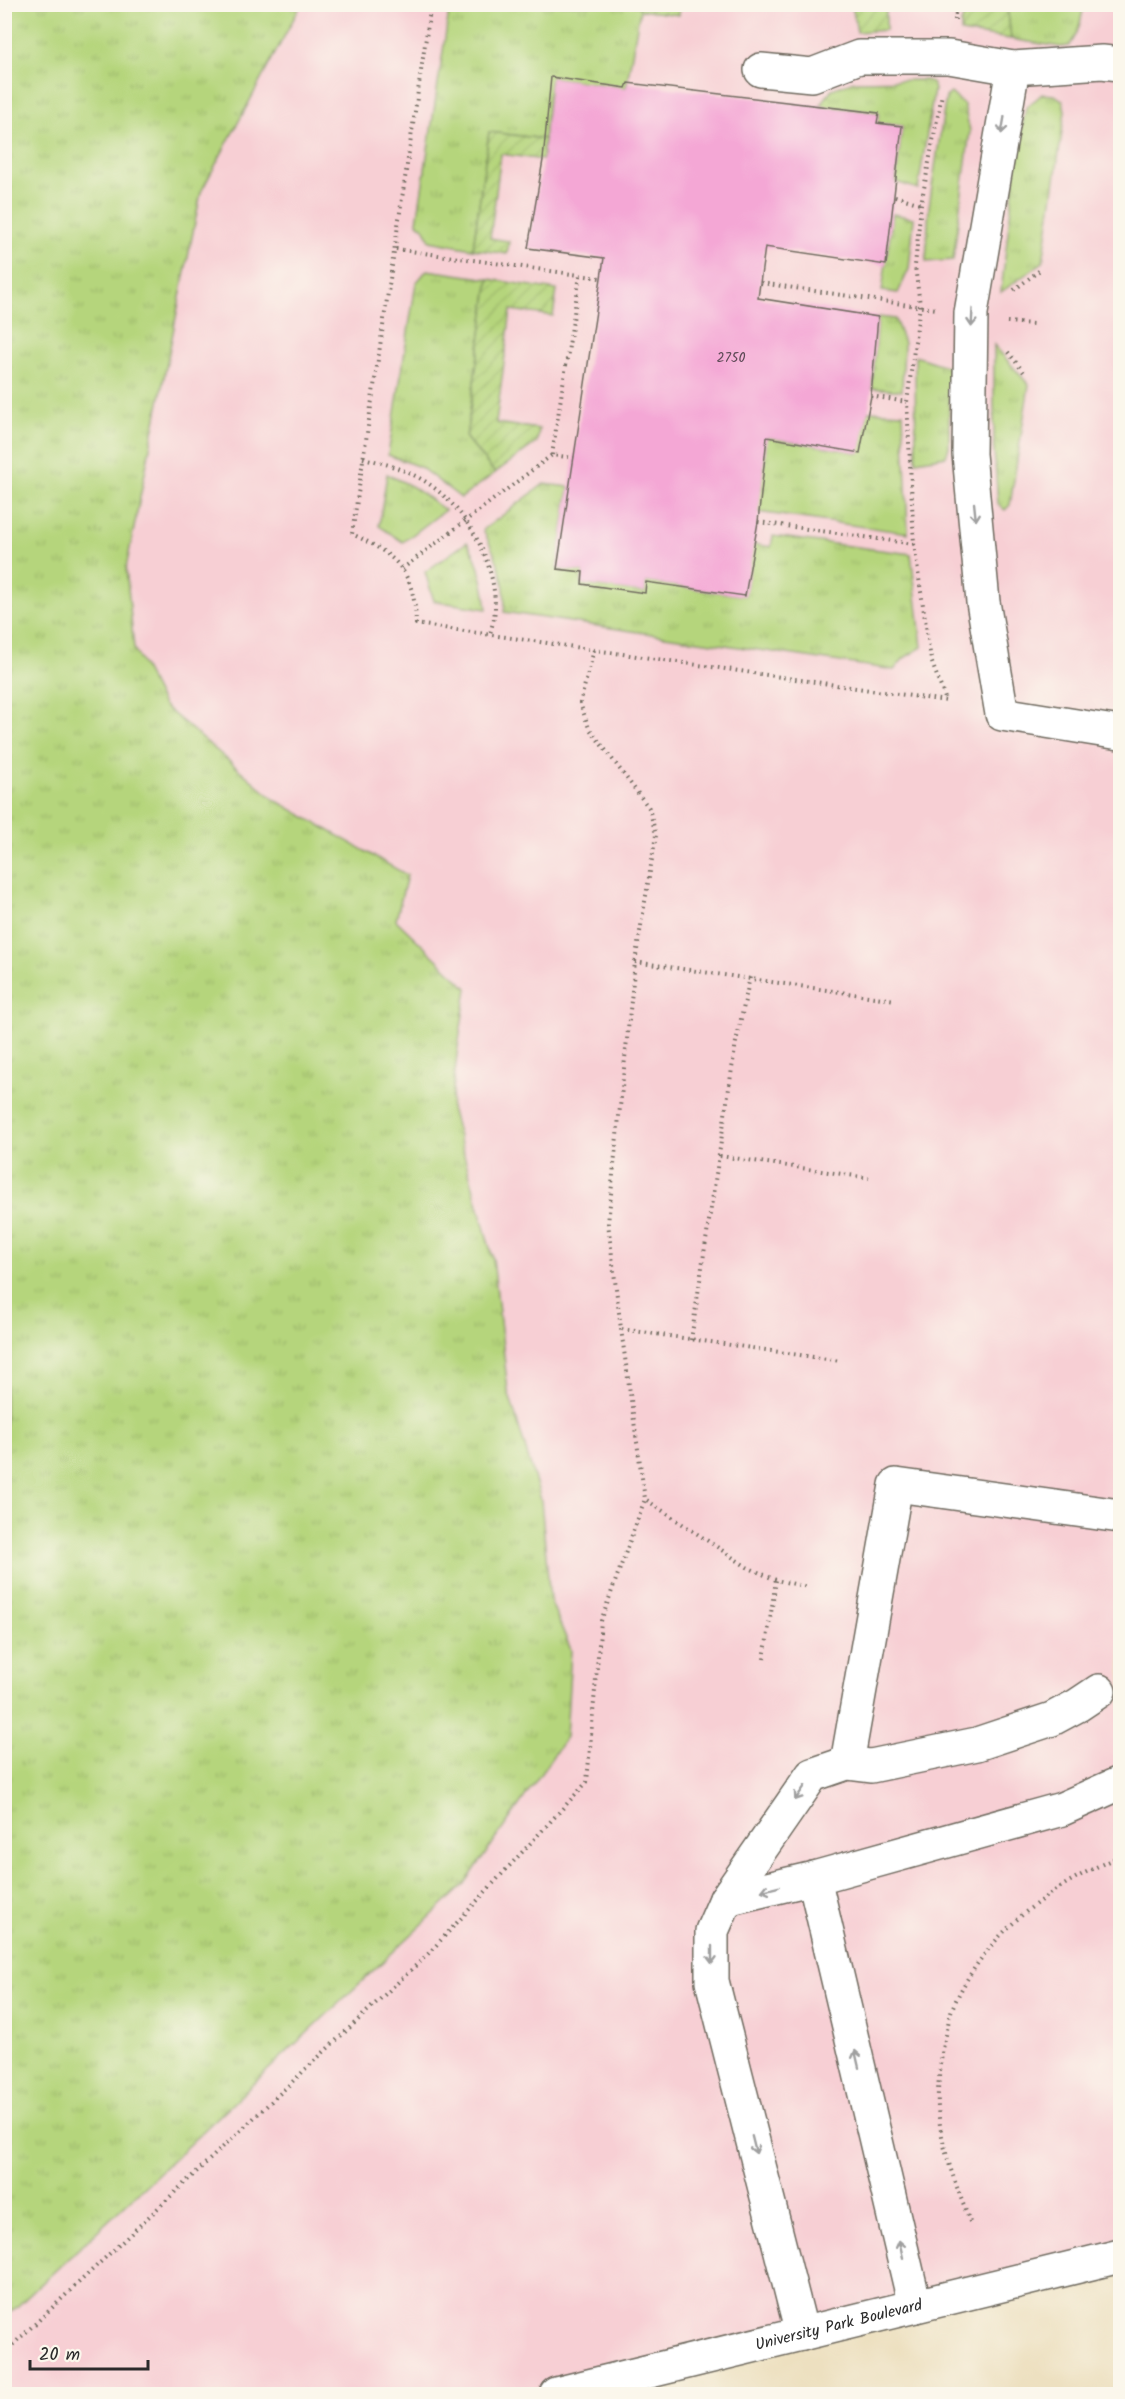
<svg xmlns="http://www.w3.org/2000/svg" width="1125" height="2399" font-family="Kalam,sans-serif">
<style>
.built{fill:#f7cfd4}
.grass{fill:url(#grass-tufts);stroke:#708054;stroke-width:1.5}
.garden{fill:url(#garden-furrows);stroke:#708054;stroke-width:1.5}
.building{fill:#f4a7d5}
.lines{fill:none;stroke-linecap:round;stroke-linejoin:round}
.minor-casing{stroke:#6f6a5f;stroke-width:36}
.path{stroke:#6f6a5f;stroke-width:4;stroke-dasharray:1.5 4.5;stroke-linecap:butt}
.minor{stroke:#fff;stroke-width:33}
.oneway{stroke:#a0a0a0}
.labels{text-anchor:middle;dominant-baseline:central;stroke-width:4.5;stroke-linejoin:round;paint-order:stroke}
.number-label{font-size:14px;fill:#5d4a56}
.street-label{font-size:16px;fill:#2b2b2b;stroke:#fbf7ec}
</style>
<defs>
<pattern id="grass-tufts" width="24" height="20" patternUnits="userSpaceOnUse" patternTransform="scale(1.5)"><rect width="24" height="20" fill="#b5d57c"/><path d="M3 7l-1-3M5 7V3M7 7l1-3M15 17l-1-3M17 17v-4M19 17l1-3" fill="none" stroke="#9cb76b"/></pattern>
<pattern id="garden-furrows" width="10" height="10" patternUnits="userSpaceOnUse" patternTransform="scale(1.5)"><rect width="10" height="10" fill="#b5d57c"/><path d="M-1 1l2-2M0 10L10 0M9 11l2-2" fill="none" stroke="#9cb76b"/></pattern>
</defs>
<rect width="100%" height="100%" fill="#fbf7ec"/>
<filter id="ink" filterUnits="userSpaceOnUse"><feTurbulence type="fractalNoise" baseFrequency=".0167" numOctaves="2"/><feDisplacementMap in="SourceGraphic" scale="12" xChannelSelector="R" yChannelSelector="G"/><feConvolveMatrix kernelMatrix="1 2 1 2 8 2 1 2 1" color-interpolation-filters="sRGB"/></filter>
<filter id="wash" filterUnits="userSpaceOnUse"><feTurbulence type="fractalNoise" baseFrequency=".008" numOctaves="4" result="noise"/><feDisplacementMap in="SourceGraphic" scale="24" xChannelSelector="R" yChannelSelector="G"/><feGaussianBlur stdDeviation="1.35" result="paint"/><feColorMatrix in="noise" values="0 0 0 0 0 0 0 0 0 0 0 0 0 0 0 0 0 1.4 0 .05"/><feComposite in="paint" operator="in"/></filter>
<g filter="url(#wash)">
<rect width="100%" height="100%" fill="#ede0c0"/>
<path class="built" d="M5,5H1120V2256L556,2394H5Z"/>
<path class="grass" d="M5,4L301,5L201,192L126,568L134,648L163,705L275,800L407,875L396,920L467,988L457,1054L451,1108L493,1259L508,1391L541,1500L550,1600L571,1650L566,1737L464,1885L5,2318Z
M450,5H638L640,10L626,88L551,77L544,139L489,132L473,249L430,241L425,229L417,222Z
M1007,5H1084C1081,20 1079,33 1069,46L1060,47L1011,39Z
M926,80L932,82L934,90L918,189L896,182L902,126L877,123L879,113L820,106L832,89L854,81Z
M951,93L964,105L970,131L953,260L926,262L929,206L946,97Z
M1042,94L1055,95L1063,101L1065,111L1043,262L1001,292L1019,139L1026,108Z
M893,214L914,218L909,269L898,293L882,291Z
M427,270L489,279L466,438L495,473L461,498L420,467L388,455L416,283Z
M878,317L895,319L904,343L902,391L872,388Z
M994,345L1029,385L1010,505L1005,510L998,504L994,450Z
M915,356L949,367V447L946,456L916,461Z
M868,411L903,413L908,533L758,512L767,437L859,453Z
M387,474L413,487L445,510L403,542L379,526Z
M544,484L569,487L557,569L583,572L582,584L645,593L646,582L745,596L753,544L771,547L773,536L911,554L922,647L904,658L894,670L504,612C508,583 496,555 483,530Z
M467,542C480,562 484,585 487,609L434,601L425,572Z"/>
<path class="garden" d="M638,5H680L679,15L640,10Z
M852,5H886V30L857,32Z
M968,5H1007L1011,39L961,32V23Z
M489,132L544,139L543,160L501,154L490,238L509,241L507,254L473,249Z
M489,279L557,290L553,316L511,310L496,423L539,429L537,442L495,473L466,438Z"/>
<g id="blocks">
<path class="building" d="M551,77L626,88L628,83L879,113L877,123L902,126L886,265L765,247L758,298L878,317L871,396L860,453L767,437L758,522L745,596L646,582L645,593L582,584L583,572L557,569L604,258L528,248L543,160Z"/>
</g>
</g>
<g filter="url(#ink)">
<use href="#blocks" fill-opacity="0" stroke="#6f6a5f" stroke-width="1.5"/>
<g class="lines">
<g class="minor-casing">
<g id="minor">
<path d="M1013,68L971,313L969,454L983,602L1002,714L1120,733"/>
<path d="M761,70L812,75L859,57H949L1013,68L1102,62L1120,64"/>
<path d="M847,1763L896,1485L1120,1516"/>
<path d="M814,1878L915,2306"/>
<path d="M726,1899L814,1878L1062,1809L1120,1783"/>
<path d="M802,2334L712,1981V1931L726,1899L812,1775L847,1763L871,1766L977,1744L1052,1719L1078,1705L1099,1691"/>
<path id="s1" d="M556,2394L1120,2256"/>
</g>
</g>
<path class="path" d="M431,4L352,534C397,555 415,572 416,624L946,701L931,660L914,544L907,402L920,305L915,266L921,204L942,94
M948,4L955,14
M955,20V14L961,4
M895,196L921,204
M396,249L600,278
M761,283L936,309
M1014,290L1040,270
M1007,322L1033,324
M1008,352L1026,375
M871,396L907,402
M552,455L580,275
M363,458C384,463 404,469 423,480C465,506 495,558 495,607C495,616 492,626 490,634
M758,522L914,544
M402,569L552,455L574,458
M594,650L580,703L589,728L649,808L656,835L635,962L608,1223L621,1329L841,1361
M635,962L895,1000
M720,1156L869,1178
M621,1329L645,1499L747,1567L776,1580L808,1587
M691,1340L736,1042L750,977
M764,1659L776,1580
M970,2222C956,2185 941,2148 938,2108C937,2088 940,2064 944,2044C947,2033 948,2020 952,2009C985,1933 1047,1888 1120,1856
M4,2353L428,1954L587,1782L601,1621L645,1499"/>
<use href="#minor" class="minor"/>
</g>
<defs><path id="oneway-shaft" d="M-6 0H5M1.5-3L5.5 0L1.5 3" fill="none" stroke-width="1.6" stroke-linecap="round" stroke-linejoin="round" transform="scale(1.5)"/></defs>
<g class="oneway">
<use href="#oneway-shaft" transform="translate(1003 125) rotate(100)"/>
<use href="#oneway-shaft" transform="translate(972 318) rotate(93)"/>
<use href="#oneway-shaft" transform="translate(975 512) rotate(84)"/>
<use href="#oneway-shaft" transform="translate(800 1793) rotate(125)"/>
<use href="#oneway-shaft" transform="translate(770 1889) rotate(166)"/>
<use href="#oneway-shaft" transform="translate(712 1955) rotate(90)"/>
<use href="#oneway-shaft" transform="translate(857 2059) rotate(-103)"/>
<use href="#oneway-shaft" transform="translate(754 2145) rotate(76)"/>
<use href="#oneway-shaft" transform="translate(901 2249) rotate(-103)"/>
</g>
</g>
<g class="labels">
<g class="number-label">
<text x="731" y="358">2750</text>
</g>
<g class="street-label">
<text stroke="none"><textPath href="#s1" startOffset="291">University Park Boulevard</textPath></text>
</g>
</g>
<rect width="1125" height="2399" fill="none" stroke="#fbf7ec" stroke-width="24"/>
<path d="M30 2360v9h118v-9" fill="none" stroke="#2b2b2b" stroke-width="3"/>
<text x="39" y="2360" font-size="18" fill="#2b2b2b" stroke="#fbf7ec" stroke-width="4.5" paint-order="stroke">20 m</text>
</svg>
